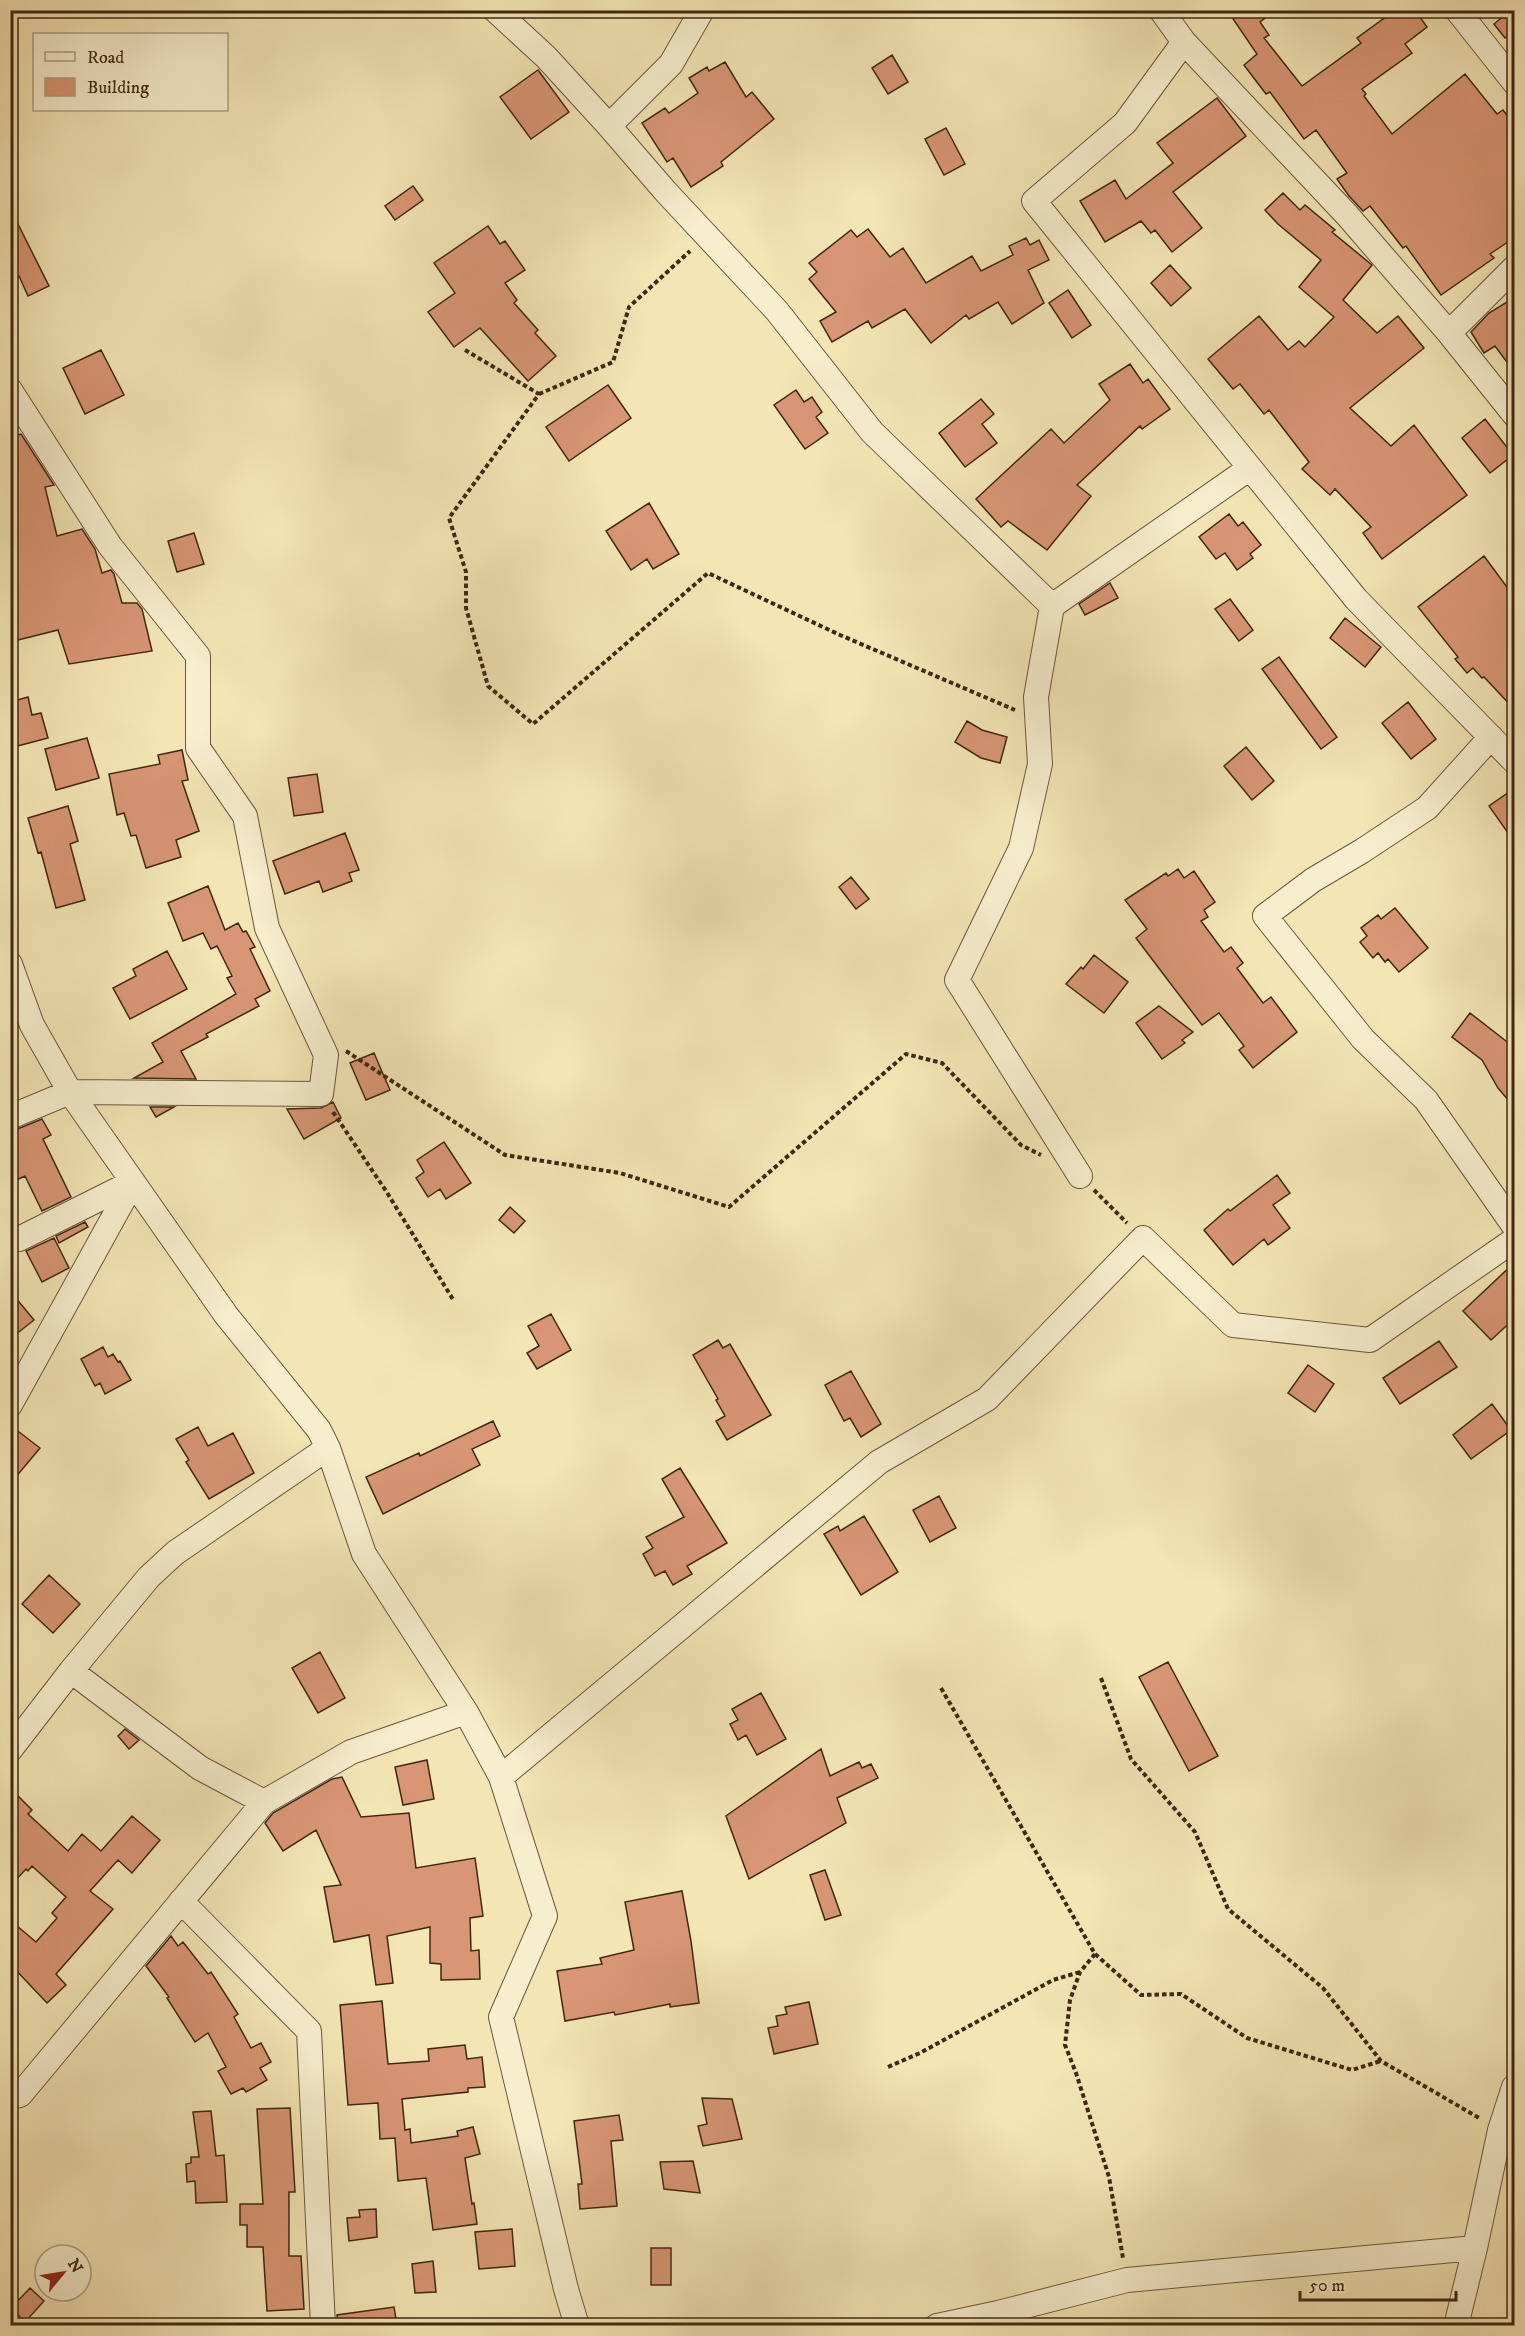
<svg xmlns="http://www.w3.org/2000/svg" width="1525" height="2336" font-family="'IM FELL DW Pica',serif">
<style>
.building{fill:#d89674;stroke:#402615;stroke-width:1.5}
.lines{fill:none;stroke-linecap:round;stroke-linejoin:round}
.minor-casing{stroke:#6d563d;stroke-width:26}
.path{stroke:#402615;stroke-width:4;stroke-dasharray:4.5 3;stroke-linecap:butt}
.minor{stroke:#f7eece;stroke-width:24}
</style>
<rect width="100%" height="100%" fill="#f3e5b4"/>
<filter id="stains"><feTurbulence type="fractalNoise" baseFrequency=".00333" numOctaves="4"/><feColorMatrix values="0 0 0 0 .2 0 0 0 0 .09 0 0 0 0 .02 0 0 0 .5 -.17"/></filter>
<radialGradient id="worn" r=".72"><stop offset=".6" stop-color="#630" stop-opacity="0"/><stop offset="1" stop-color="#630" stop-opacity=".3"/></radialGradient>
<path class="building" d="M1227,10H1276L1260,22L1269,35L1264,38L1302,86L1361,43L1357,38L1386,17L1398,10H1415L1427,27L1405,44L1412,53L1362,89L1366,94L1364,96L1392,134L1465,74L1497,114L1503,110L1515,126V237L1490,254L1494,258L1441,295L1406,246L1403,248L1370,206L1363,211L1349,196L1337,179L1347,173L1316,130L1304,139L1270,92L1266,94L1244,65L1257,54Z
M1511,10H1515V31L1505,38L1494,24Z
M892,55L908,82L888,94L872,68Z
M725,62L746,97L752,92L774,119L721,162L723,166L691,187L673,158L667,162L642,123L665,108L669,113L698,93L689,78L707,67L709,71Z
M538,70L569,112L531,139L500,97Z
M1217,98L1246,136L1173,192L1202,228L1172,252L1155,230L1151,233L1141,221L1105,242L1080,201L1115,180L1126,199L1173,163L1157,143Z
M946,128L965,164L944,175L925,139Z
M413,186L423,200L395,220L385,206Z
M1283,193L1300,210L1305,205L1335,230L1332,232L1372,265L1343,300L1377,333L1398,316L1424,348L1350,408L1391,446L1414,425L1467,495L1382,559L1363,533L1371,527L1335,489L1330,495L1302,469L1309,462L1269,410L1264,414L1240,384L1233,389L1208,359L1259,316L1288,350L1299,341L1305,347L1334,317L1299,287L1321,260L1278,224L1265,210Z
M10,208L49,286L28,296L19,276L10,280Z
M488,226L500,244L505,241L525,270L505,283L517,300L514,303L538,330L535,333L556,356L528,381L480,328L454,347L428,312L455,293L434,263Z
M868,229L890,257L903,248L926,283L972,256L981,271L1013,255L1009,246L1026,238L1030,245L1039,240L1049,260L1028,270L1044,303L1012,324L998,302L969,319L966,315L931,343L905,309L872,328L868,321L832,342L820,321L836,312L809,279L817,272L809,263L851,230L857,237Z
M1170,265L1191,288L1171,306L1151,283Z
M1068,290L1091,325L1072,338L1049,303Z
M1515,297V373L1495,346L1484,353L1471,332L1489,313Z
M101,350L124,395L85,414L63,368Z
M1130,364L1143,383L1148,379L1170,409L1142,429L1140,426L1077,485L1091,496L1047,550L1008,521L1001,527L976,499L1051,429L1064,443L1110,400L1099,384Z
M608,385L631,418L569,461L546,427Z
M796,390L804,402L812,397L822,412L816,417L828,433L805,449L774,405Z
M981,399L994,414L982,424L997,443L965,467L939,433Z
M1485,419L1513,455L1490,473L1462,438Z
M21,434L54,485L45,487L57,536L82,529L95,549L102,573L111,570L114,574L122,603H137L142,609L152,651L69,664L58,630L10,642V437Z
M649,503L679,554L653,569L647,559L631,570L606,531Z
M1229,514L1238,526L1243,522L1261,545L1250,554L1253,558L1237,570L1225,553L1216,559L1199,537Z
M194,533L204,564L177,572L168,541Z
M1484,556L1515,598V710L1484,677L1482,678L1473,668L1467,673L1455,659L1458,657L1418,607Z
M1110,583L1118,598L1085,615L1079,604Z
M1230,599L1253,630L1239,641L1215,609Z
M1345,618L1381,647L1365,667L1330,638Z
M1279,657L1337,737L1321,749L1262,669Z
M28,697L32,715L41,713L48,738L10,748V702Z
M1408,702L1436,739L1411,759L1382,723Z
M967,721L982,730L1007,737L1000,763L981,758L955,742Z
M87,738L99,778L56,790L45,749Z
M1246,747L1274,781L1252,800L1224,766Z
M182,750L188,780L182,781L199,831L176,840L181,857L146,868L136,835L131,836L124,813L117,815L109,774L160,764L158,755Z
M317,774L323,812L294,816L288,778Z
M1515,788V843L1489,806Z
M68,806L78,841L70,844L85,900L56,908L41,852L38,853L28,818Z
M345,833L359,870L349,873L352,881L323,892L319,881L285,894L273,861Z
M1178,869L1184,878L1194,871L1215,902L1204,910L1208,917L1201,921L1224,952L1231,947L1243,963L1237,968L1263,1003L1271,997L1297,1032L1253,1068L1239,1050L1244,1046L1219,1013L1202,1025L1136,938L1147,929L1125,900L1166,873L1168,876Z
M851,877L869,899L856,909L839,887Z
M208,886L225,930L238,923L243,932L246,931L255,947L250,949L270,991L255,999L259,1006L206,1034L208,1037L181,1051L196,1079L134,1078L163,1062L152,1043L236,994L227,978L232,976L217,946L211,949L203,933L183,941L168,903Z
M1395,908L1428,948L1399,972L1388,959L1385,962L1378,953L1373,958L1360,942L1367,936L1361,928L1378,915L1381,919Z
M167,951L187,989L130,1019L113,988L136,976L133,969Z
M1094,955L1128,982L1104,1013L1066,984L1081,967L1083,969Z
M1159,1006L1193,1032L1182,1040L1185,1043L1162,1059L1136,1023Z
M1470,1013L1515,1048V1108L1498,1088L1482,1060L1452,1037Z
M374,1053L390,1090L366,1100L350,1063Z
M333,1102L341,1118L304,1139L287,1109L321,1108Z
M150,1107H174L156,1117Z
M42,1119L51,1135L43,1139L71,1197L42,1211L25,1176L10,1183V1132Z
M444,1142L471,1183L446,1199L440,1189L428,1197L416,1178L424,1172L417,1160Z
M1277,1175L1290,1193L1273,1205L1290,1228L1268,1245L1264,1239L1233,1265L1204,1230L1228,1209L1230,1211Z
M510,1207L525,1221L514,1233L499,1220Z
M85,1222L88,1227L59,1243L56,1236Z
M54,1238L69,1268L42,1282L26,1251Z
M1515,1262V1318L1491,1340L1463,1311Z
M10,1291L34,1320L10,1339Z
M551,1314L571,1350L537,1369L527,1353L539,1346L528,1326Z
M718,1340L723,1348L730,1344L771,1415L727,1440L716,1421L725,1416L716,1400L718,1399L693,1355Z
M1439,1341L1457,1367L1400,1404L1383,1378Z
M103,1347L108,1357L113,1354L118,1362L120,1361L131,1380L105,1394L100,1383L95,1386L81,1359Z
M1308,1365L1334,1384L1315,1412L1288,1393Z
M851,1371L881,1424L861,1437L850,1418L844,1421L825,1385Z
M1492,1404L1511,1430L1471,1459L1453,1435Z
M493,1421L500,1436L472,1449L480,1465L383,1514L366,1477L419,1453L420,1456Z
M10,1425L40,1448L10,1484Z
M198,1427L208,1446L233,1433L254,1473L209,1499L186,1462L189,1460L176,1439Z
M680,1468L727,1543L687,1566L692,1574L673,1585L665,1571L655,1576L643,1554L653,1548L646,1537L684,1517L662,1479Z
M939,1496L956,1528L930,1542L913,1510Z
M864,1516L898,1572L861,1595L824,1534L838,1526L840,1531Z
M49,1575L80,1604L53,1633L22,1604Z
M320,1652L345,1698L318,1713L292,1668Z
M1168,1662L1218,1756L1189,1771L1139,1677Z
M761,1693L786,1739L757,1755L746,1735L738,1740L730,1724L738,1720L732,1709Z
M125,1729L139,1740L129,1749L118,1736Z
M821,1749L830,1776L859,1762L862,1768L871,1764L878,1778L837,1798L846,1823L749,1879L726,1816Z
M427,1760L434,1799L403,1805L395,1767Z
M342,1777L361,1817L409,1813L416,1868L475,1858L483,1916L470,1918L471,1951L479,1950L480,1979L441,1980V1964L430,1963V1927L387,1936L393,1983L376,1985L369,1935L334,1942L324,1887L341,1885L316,1830L283,1851L265,1823L273,1813L332,1779Z
M10,1788L32,1810L28,1814L68,1851L82,1834L101,1851L132,1816L160,1840L132,1873L118,1860L90,1891L113,1909L56,1974L66,1985L47,2003L10,1964V1920L36,1942L57,1918L52,1913L66,1897L32,1866L28,1871L26,1869L10,1886Z
M825,1870L841,1915L825,1920L810,1875Z
M682,1891L691,1941L699,2003L670,2007V2004L615,2015L614,2012L565,2021L557,1971L602,1964L600,1958L634,1950L625,1902Z
M171,1936L178,1946L183,1942L208,1974L211,1972L238,2014L234,2017L251,2048L261,2043L271,2062L260,2068L267,2080L246,2092L243,2088L231,2094L218,2071L226,2067L208,2033L195,2042L167,1998L169,1997L146,1966Z
M382,2001L388,2064L429,2061L428,2049L465,2045L467,2059L482,2057L485,2087L468,2088V2092L402,2099L405,2130L410,2129L411,2143L458,2136L457,2131L473,2127L480,2154L465,2158L472,2204L474,2203L477,2224L433,2230L426,2178L398,2181L395,2138L380,2139L378,2103L348,2105L340,2005Z
M809,2002L818,2044L774,2054L768,2028L778,2026L776,2016L787,2014L785,2007Z
M702,2098L732,2099L742,2139L703,2146L698,2126L707,2124Z
M290,2108L295,2192H289V2256H301L304,2309L267,2311L263,2247H247V2225H240V2204H263L257,2109Z
M211,2111L216,2156L224,2155L227,2202L196,2203L195,2181L187,2182L186,2164L191,2163V2157H199L193,2112Z
M619,2115L623,2140L611,2141L617,2206L580,2209L578,2184H582L574,2121Z
M693,2161L700,2193L664,2189L660,2162Z
M376,2209L377,2237L349,2241L347,2218L360,2217L359,2210Z
M512,2229L515,2266L479,2269L475,2232Z
M651,2248H671V2285H651Z
M433,2261L436,2292L415,2293L412,2264Z
M30,2288L44,2301L25,2322L11,2308Z
M394,2307L397,2325H338L337,2315Z"/>
<g class="lines">
<g class="minor-casing">
<path id="minor" d="M495,10L546,57L609,126
M702,10L671,64L609,126L666,192L777,311L872,432L1052,606L1250,468
M1161,10L1184,42L1347,215L1449,333L1514,414
M1457,10L1514,82
M1184,42L1125,123L1034,201L1356,599L1514,761
M1449,333L1514,268
M10,390L110,546L198,656V748L245,816L267,928L326,1055L321,1094L70,1092L10,1117
M1052,606L1036,697L1040,764L1021,848L957,980L1080,1176
M1491,737L1427,808L1362,851L1313,880L1265,916L1363,1039L1426,1100L1514,1226
M10,964L32,1025L70,1092L226,1315L319,1430L328,1448L364,1554L466,1712L501,1777L545,1916L501,2017L566,2289L577,2326
M10,1239H19L133,1182
M10,1405L133,1182
M71,1671L200,1768L264,1802
M10,1750L71,1671L149,1577L175,1553L328,1448
M501,1777L879,1462L987,1399L1143,1238L1233,1325L1370,1340L1514,1240
M181,1901L309,2031L323,2326
M10,2097L20,2095L264,1802L351,1752L466,1712
M937,2326L998,2313L1127,2280L1475,2248
M1456,2326L1475,2248L1500,2130L1514,2087"/>
</g>
<path class="path" d="M465,350L539,394L449,518L466,572V608L488,686L533,724L708,573L840,635L1015,710
M539,394L613,362L629,307L690,251
M346,1051L505,1155L620,1173L729,1207L906,1054L942,1063L1021,1145L1041,1155
M333,1112L386,1191L454,1301
M1094,1190L1127,1223
M1101,1678L1131,1759L1195,1832L1228,1909L1323,1988L1381,2061L1481,2119
M941,1688L1095,1954L1141,1995L1181,1994L1247,2038L1352,2070L1381,2061
M1095,1954L1080,1972L1070,2000L1065,2045L1076,2073L1109,2177L1123,2258
M888,2067L920,2053L1053,1980L1080,1972"/>
<use href="#minor" class="minor"/>
</g>
<rect width="1525" height="2336" fill="none" stroke="#f3e5b4" stroke-width="36"/>
<rect x="12" y="12" width="1501" height="2312" fill="none" stroke="#402615" stroke-width="3"/>
<rect x="18" y="18" width="1489" height="2300" fill="none" stroke="#402615" stroke-width="1.5"/>
<rect x="33" y="33" width="195" height="78" fill="#f7eece" stroke="#ae9e84" stroke-width="1.5"/>
<rect x="45" y="52" width="30" height="9" fill="#f7eece" stroke="#ae9e84" stroke-width="1.5"/>
<text x="87" y="63" font-size="18" fill="#402615">Road</text>
<rect x="45" y="78" width="30" height="18" fill="#d89674" stroke="#ae9e84" stroke-width="1.5"/>
<text x="87" y="93" font-size="18" fill="#402615">Building</text>
<g transform="translate(63 2273) rotate(60)"><circle r="28" fill="#f7eece" stroke="#ae9e84" stroke-width="1.5"/>
<path d="M0-4.5L10 22L0 15L-10 22Z" fill="#8f2418"/>
<text y="-9" font-size="16" font-weight="bold" text-anchor="middle" fill="#402615">N</text>
</g>
<path d="M1300 2291v9h156v-9" fill="none" stroke="#402615" stroke-width="3"/>
<text x="1309" y="2291" font-size="18" fill="#402615" stroke="#f7eece" stroke-width="4.5" paint-order="stroke">50 m</text>
<rect width="100%" height="100%" filter="url(#stains)"/>
<rect width="100%" height="100%" fill="url(#worn)"/>
</svg>
